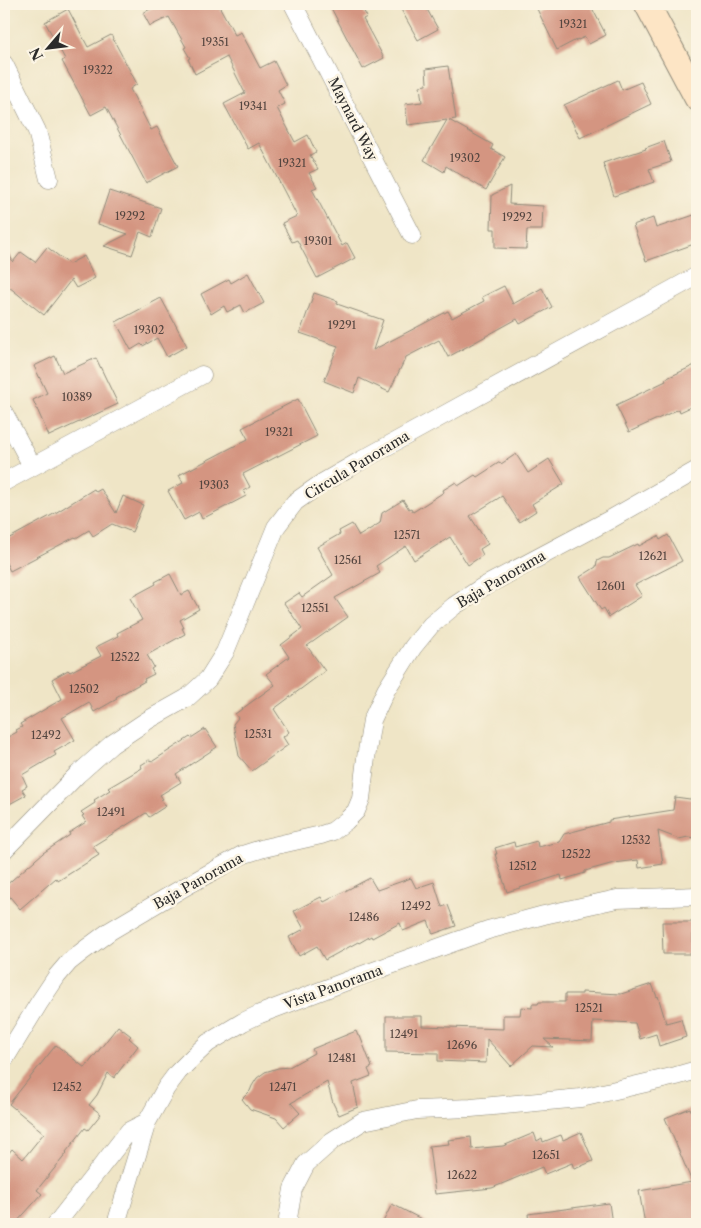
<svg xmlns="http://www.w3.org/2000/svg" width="701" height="1228" font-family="'Libre Caslon Text',serif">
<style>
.building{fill:#d49581}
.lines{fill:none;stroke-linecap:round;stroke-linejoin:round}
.street-casing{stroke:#8d8878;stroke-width:19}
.secondary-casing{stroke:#8d8878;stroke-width:27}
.street{stroke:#fff;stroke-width:18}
.secondary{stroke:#fde5c5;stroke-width:25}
.labels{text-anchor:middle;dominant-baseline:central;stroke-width:5;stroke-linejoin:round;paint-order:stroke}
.number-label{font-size:11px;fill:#554640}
.street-label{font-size:14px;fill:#2b2b2b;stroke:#fcf5e5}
</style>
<rect width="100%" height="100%" fill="#fcf5e5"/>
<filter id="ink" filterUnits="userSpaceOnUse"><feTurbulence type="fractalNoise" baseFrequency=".02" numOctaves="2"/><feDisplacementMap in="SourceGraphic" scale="10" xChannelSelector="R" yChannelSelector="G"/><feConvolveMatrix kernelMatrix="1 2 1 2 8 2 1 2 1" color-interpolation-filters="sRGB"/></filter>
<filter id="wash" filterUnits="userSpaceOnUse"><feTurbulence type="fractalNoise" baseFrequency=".0096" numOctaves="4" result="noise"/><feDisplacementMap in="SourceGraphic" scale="20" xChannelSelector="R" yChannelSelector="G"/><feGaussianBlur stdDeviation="1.12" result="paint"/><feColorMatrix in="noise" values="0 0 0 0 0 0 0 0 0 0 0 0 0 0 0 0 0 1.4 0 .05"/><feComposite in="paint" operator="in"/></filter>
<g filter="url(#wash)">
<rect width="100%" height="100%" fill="#efe5c6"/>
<g id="blocks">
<path class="building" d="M159,4H218L235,35L241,32L260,68L274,61L286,85L278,90L285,104L277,108L295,142L308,135L316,152L310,155L318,169L309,173L317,187L312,189L342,246L347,243L355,258L317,278L297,240L292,242L282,223L297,216L259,143L248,149L224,104L245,93L227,57L195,74L188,59L190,58L184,48L186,47L169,17L150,26L143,13Z
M329,4H360L367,17L363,19L384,58L363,69Z
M398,4H424L438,29L418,40Z
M548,4H590L606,35L589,44L585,37L578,40V39L557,50L537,9Z
M68,9L88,47L111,35L137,84L130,89L151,130L157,127L178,166L146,183L106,107L91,115L62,61L65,59L45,22Z
M448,66L456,119L449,120L493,145L491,149L505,157L486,190L446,166L444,172L424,160L447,120L408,125L405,104L422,102L420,86L426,85V83H427L426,69Z
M618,80L622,90L641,82L651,104L580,138L564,105Z
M664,141L671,162L649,169L654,182L614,196L603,163L646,149L645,148Z
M510,186L509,204L543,206L542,230H527L526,249L495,248V229H491L492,195Z
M109,191L161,208L152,237L140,232L132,255L104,246L128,234L98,224Z
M697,214V243L646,261L633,225L653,218L656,228Z
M4,243L13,262L21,252L35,262L47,247L69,264L84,256L95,278L76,288L71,280L44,315L4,283Z
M248,273L264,303L245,313L241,305L227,312L224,306L211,314L201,294L229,279L231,283Z
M504,286L513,304L542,288L552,307L520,324L517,319L448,357L439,340L406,357L389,392L359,378L354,393L324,381L338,346L300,333L314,293L338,301L337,304L383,320L373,350L448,311L452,318L484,301L482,297Z
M161,298L187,346L167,357L157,338L143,346L141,344L131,350L116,322Z
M55,356L63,373L96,358L118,404L49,436L33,400L47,393L34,366Z
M697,364V404L680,412L679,409L629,432L616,405L666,381L665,379Z
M298,399L317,436L243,474L250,487L243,491L246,496L202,519L199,512L184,520L168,491L183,483L179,475L248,439L242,428Z
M516,454L528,473L549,459L564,484L532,504L536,511L519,522L502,496L470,516L488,544L480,549L483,555L468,565L450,537L414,560L406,546L376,566L380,573L335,598L348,617L307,646L325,671L274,709L289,732L283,737L288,745L252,771L239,756L233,724L238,718L235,714L275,685L266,674L289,657L281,645L302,629L284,603L299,593L302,597L333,575L317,547L340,534L339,531L352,524L359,536L380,523L382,513L403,500L409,509L411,508L413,512L444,492L443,490L456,482L458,486L475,475L477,477L500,462L501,464Z
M94,489L96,492L101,489L116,513L123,496L143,505L132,532L112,524L93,536L89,530L76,538L75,537L10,571L4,559V541L52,515Z
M668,535L682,561L635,585L642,596L609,617L604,608L601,610L580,577L596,567L597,561L603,558H609L638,544L639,546L658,536L660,540Z
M170,574L181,595L189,591L199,609L180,620L184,628H182L185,634L147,655L154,667L151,669L154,674L144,679L145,681L116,697L117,699L94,712L89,702L62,718L75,740L54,752L56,755L22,775L27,786L22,789L26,795L4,807V739L17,732L16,730L22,727L20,724L62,699L52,679L68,670L70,672L101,656L96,647L118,636L117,633L142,620L130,598L156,584L155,582Z
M205,729L217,747L176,774L181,782L160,795L163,799L161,800L166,806L149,817L146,813L93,846L99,855L58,881L56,878L20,909L5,891L7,890L4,887L43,853L70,835L69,833L86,822L82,816L84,815L81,812L95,803L94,800L110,790L108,788L142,768L141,765L149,760L153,761L190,737L191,738Z
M675,797L697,800V838L688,837L679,839L658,831L663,864L639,868L638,860L614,863L585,871V873L562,880L561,875L507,892L495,854H497L495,848L514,842L515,847L537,841L538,847L559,842L564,834L609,822V820L673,810Z
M370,878L377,890L411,878L416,888L434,882L442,907L448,905L456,926L433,934L428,921L403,931L400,923L372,938L371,936L359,943L358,942L325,960L317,946L299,956L289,937L304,929L294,911L321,897L324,902Z
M662,922H693V954H663Z
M652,984L657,997L658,996L666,1023L681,1019L686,1037L659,1046L656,1034L640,1039L635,1023L593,1021L592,1041L544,1039L553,1047L533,1046L511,1066L487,1039L486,1063L438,1061V1053L386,1052V1016H422V1026L503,1029V1015H520L521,1007L532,1008V1004H538L539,1002H565V994H582V992L621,994Z
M118,1026L131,1036L129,1038L138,1046L114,1078L108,1073L97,1095L89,1105L101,1114L88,1130L85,1128L66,1152L67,1153L37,1190L42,1194L15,1224H4V1159L12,1149L23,1159L44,1133L9,1104L56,1045L85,1068Z
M356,1031L358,1036H360L372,1067L368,1069L371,1076L353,1083L358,1107L339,1115L333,1103L327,1082L291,1103L300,1113L284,1127L276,1118L250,1109L242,1099L250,1091L252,1086L257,1078L265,1072L278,1068L289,1067L314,1053L312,1049Z
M690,1108L697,1124V1224H645L639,1191L692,1182L665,1118Z
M581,1132L593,1161L577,1168L574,1169L572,1163L545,1174L542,1167L492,1188L435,1194L429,1146L449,1144L448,1140L471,1137L472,1149L503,1146L534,1133L537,1141L542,1138L543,1142L561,1135L563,1140Z
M609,1203L612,1224H529L528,1214Z
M392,1204L431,1224H382Z"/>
</g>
</g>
<g filter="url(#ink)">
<use href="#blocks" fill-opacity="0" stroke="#8d8878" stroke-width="1"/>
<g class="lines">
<g class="street-casing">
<path id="street" d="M293,4L412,235
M4,64L37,131L49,179
M4,413L32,466
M4,482L202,375
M4,850L77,775L112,744L148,720L187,698L208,679L225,652L276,527L295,502L322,483L360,461L697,276
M4,1060L39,1003L57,976L69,962L83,951L110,931L181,889L242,855L264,848L321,835L333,831L346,821L356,811L361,799L366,758L372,720L386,690L413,647L431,625L454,606L481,588L611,519L697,470
M56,1224L129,1131L147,1122L166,1088L178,1072L192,1058L208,1043L243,1022L260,1014L360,976L488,930L544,915L617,899L697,896
M116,1224L147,1122
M290,1224L288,1218L293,1189L306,1164L332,1141L363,1121L417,1110L471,1108L581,1098L676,1076L697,1070"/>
</g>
<g class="secondary-casing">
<path id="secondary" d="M647,4L697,98"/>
</g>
<use href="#street" class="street"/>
<use href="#secondary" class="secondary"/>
</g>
</g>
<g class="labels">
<g class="number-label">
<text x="573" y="24">19321</text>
<text x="215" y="42">19351</text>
<text x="98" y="70">19322</text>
<text x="253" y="106">19341</text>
<text x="465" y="158">19302</text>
<text x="292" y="163">19321</text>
<text x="130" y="216">19292</text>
<text x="517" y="217">19292</text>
<text x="318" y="241">19301</text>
<text x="342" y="325">19291</text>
<text x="149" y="330">19302</text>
<text x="77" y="397">10389</text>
<text x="279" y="432">19321</text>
<text x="214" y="485">19303</text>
<text x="407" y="535">12571</text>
<text x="653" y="556">12621</text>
<text x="348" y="560">12561</text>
<text x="611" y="586">12601</text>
<text x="315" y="608">12551</text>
<text x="125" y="657">12522</text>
<text x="84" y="689">12502</text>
<text x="258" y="734">12531</text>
<text x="46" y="735">12492</text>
<text x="111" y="812">12491</text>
<text x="636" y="840">12532</text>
<text x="576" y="854">12522</text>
<text x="523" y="866">12512</text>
<text x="416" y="906">12492</text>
<text x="364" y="917">12486</text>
<text x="589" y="1008">12521</text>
<text x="404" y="1034">12491</text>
<text x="462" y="1045">12696</text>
<text x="342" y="1058">12481</text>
<text x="67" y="1087">12452</text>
<text x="283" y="1087">12471</text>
<text x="546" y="1155">12651</text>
<text x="462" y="1175">12622</text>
</g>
<g class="street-label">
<text transform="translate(353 119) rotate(63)">Maynard Way</text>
<text transform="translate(357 465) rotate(-31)">Circula Panorama</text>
<text transform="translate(501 579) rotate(-30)">Baja Panorama</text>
<text transform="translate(198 881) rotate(-29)">Baja Panorama</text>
<text transform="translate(333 987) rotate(-20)">Vista Panorama</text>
</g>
</g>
<rect width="701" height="1228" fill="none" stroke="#fcf5e5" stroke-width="20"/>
<g transform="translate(48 48) rotate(242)" stroke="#fcf5e5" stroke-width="4" paint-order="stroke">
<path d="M0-4L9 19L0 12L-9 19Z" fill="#2b2b2b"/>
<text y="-8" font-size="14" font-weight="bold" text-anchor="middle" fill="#2b2b2b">N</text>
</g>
</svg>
